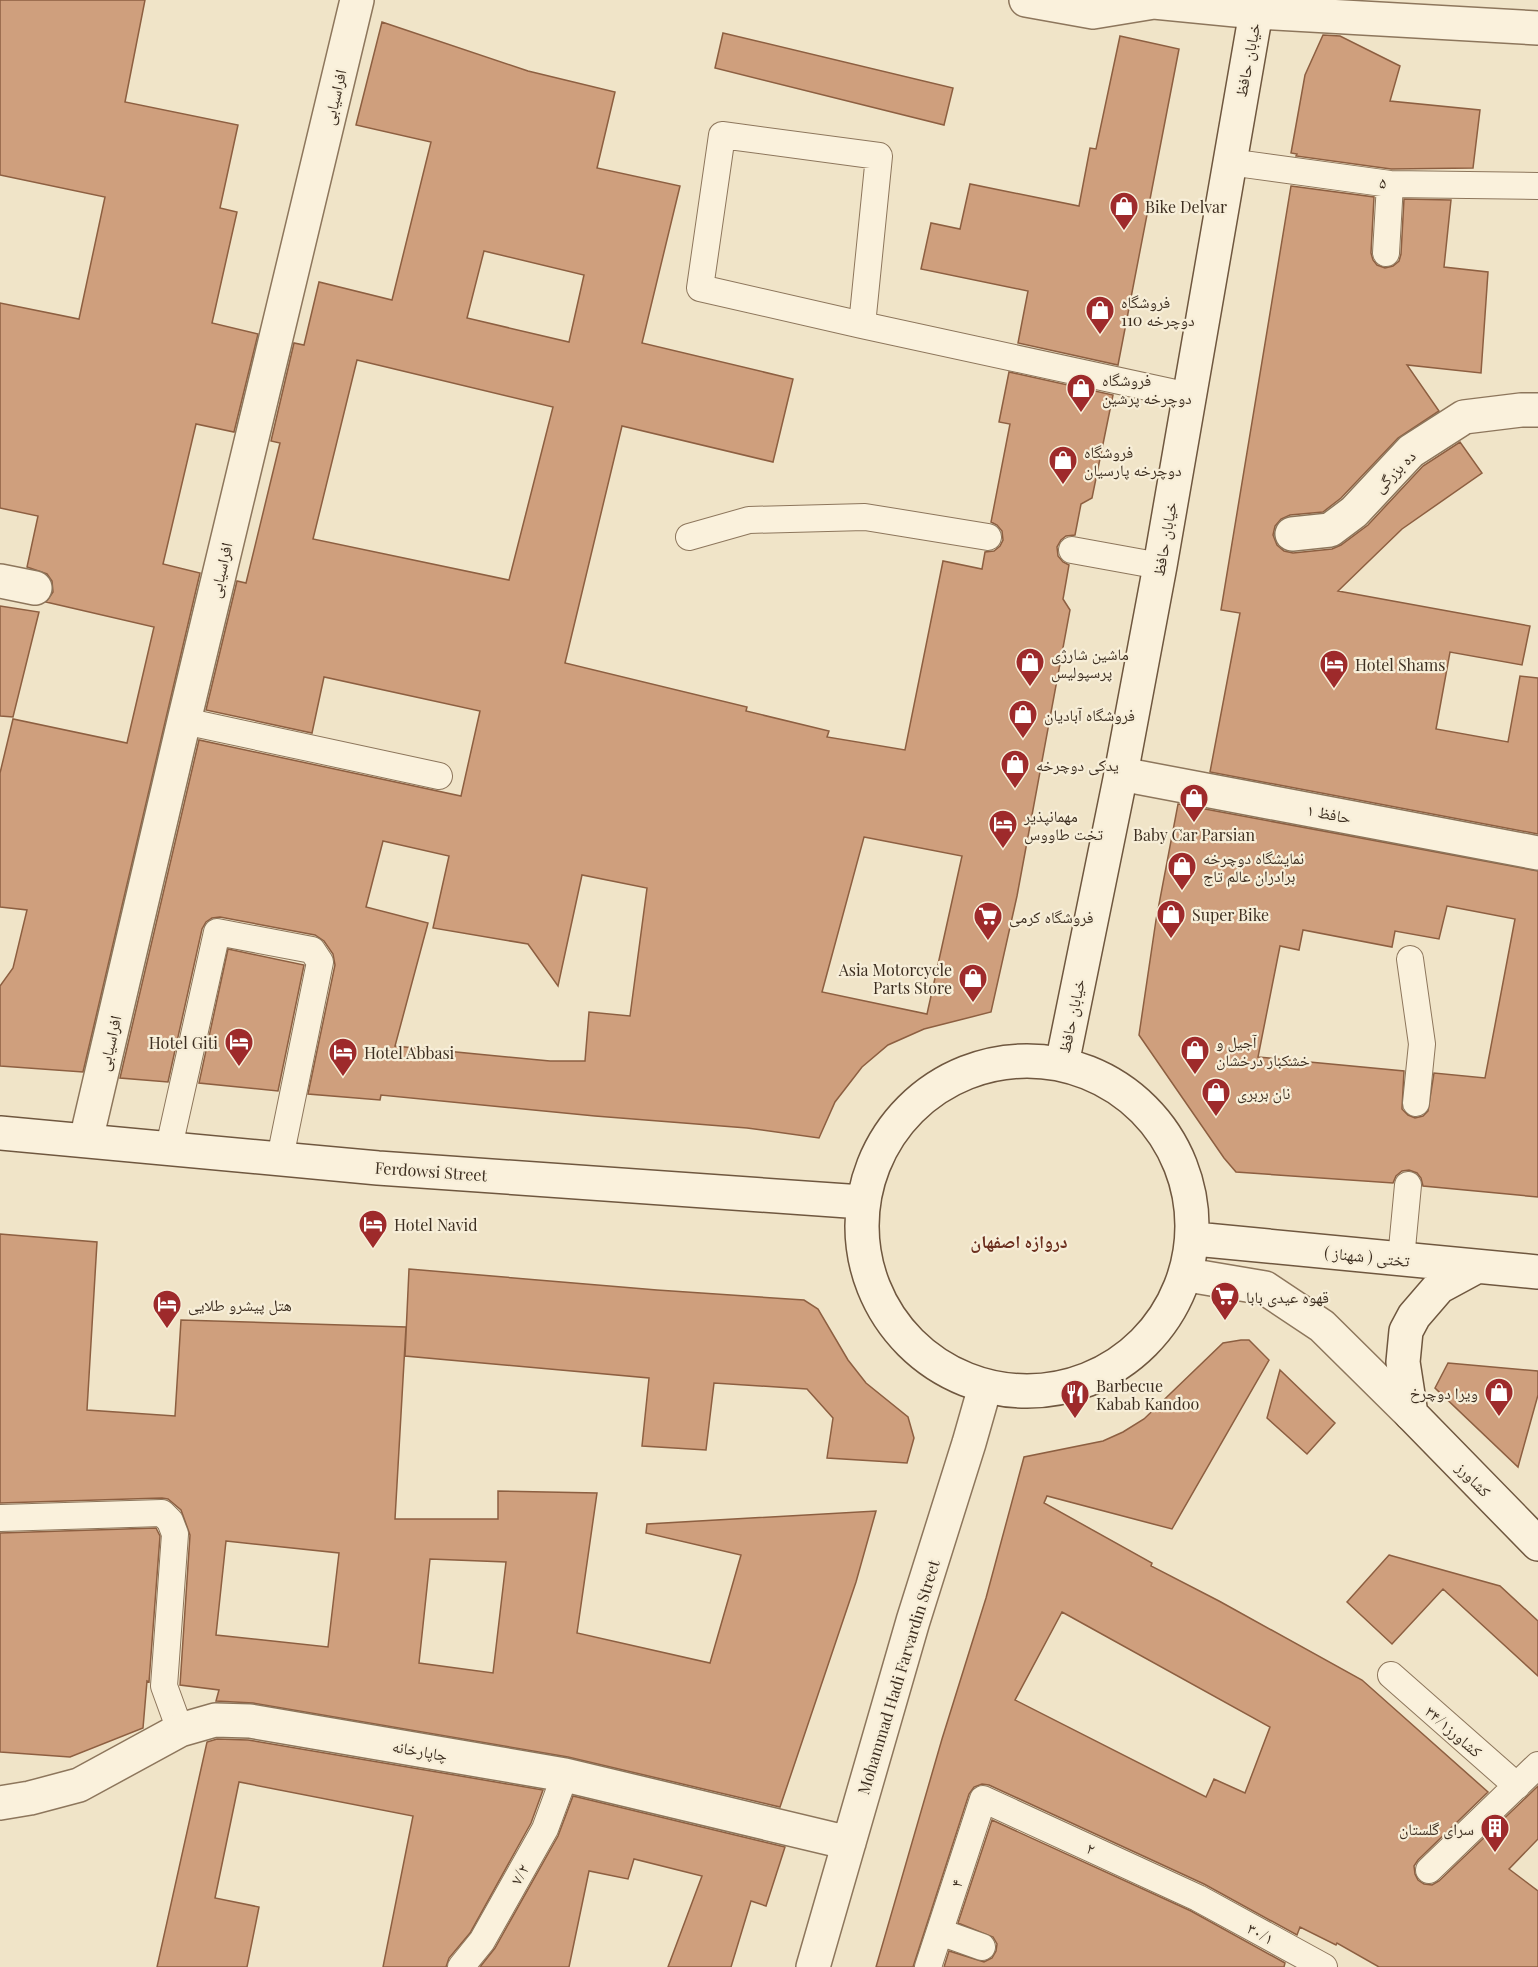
<svg xmlns="http://www.w3.org/2000/svg" width="1538" height="1967" font-family="'Playfair Display','Noto Naskh Arabic',serif">
<style>
.building{fill:#cf9f7d;stroke:#8d5f41;stroke-width:1.5;fill-rule:evenodd}
.lines{fill:none;stroke-linecap:round;stroke-linejoin:round}
.lane-casing{stroke:#8d765c;stroke-width:28}
.street-casing{stroke:#8d765c;stroke-width:36}
.secondary-casing{stroke:#6f573f;stroke-width:36}
.lane{stroke:#faf1dc;stroke-width:26}
.street{stroke:#faf1dc;stroke-width:33}
.secondary{stroke:#faf1dc;stroke-width:33}
.labels{text-anchor:middle;dominant-baseline:central;stroke-width:4.5;stroke-linejoin:round;paint-order:stroke}
.street-label{font-size:16px;fill:#3d2e20;stroke:#f7eed8}
.poi-label{font-size:16px;fill:#3d2e20;stroke:#f7eed8;text-anchor:start}
.neighbourhood-label{font-size:18px;font-weight:bold;fill:#6b2e1e;stroke:#f7eed8}
</style>
<rect width="100%" height="100%" fill="#f0e4c8"/>
<path class="building" d="M0,0H145L125,102L238,125L220,208L237,212L212,323L258,334L234,432L196,424L163,564L200,573L83,1072L0,1066V986L13,968L27,910L0,907V773L13,719L127,743L154,627L46,602L53,592L52,581L47,574L27,567L38,516L0,508V303L79,319L105,197L0,175Z
M382,22L528,71L615,92L597,168L680,186L642,343L793,379L773,462L622,426L565,663L747,707L746,711L829,731L827,737L905,750L943,561L982,569L985,552L994,551L1000,546L1003,540L1002,531L997,525L991,522L1010,424L999,422L1009,372L1113,395L1092,498L1081,504L1075,535L1066,536L1061,540L1057,547L1058,556L1063,562L1069,565L1063,599L1070,610L1017,896L991,1012L924,1029L888,1045L862,1067L835,1102L819,1138L747,1128L595,1116L381,1095L380,1100L308,1094L335,965L333,954L324,941L315,935L220,917L212,918L206,922L202,929L168,1082L120,1078L199,740L461,796L480,711L324,677L312,733L206,710L237,581L246,583L280,443L271,441L294,343L304,345L319,282L392,300L431,142L356,125ZM484,251L584,275L569,342L467,318ZM357,360L553,407L509,580L313,539ZM864,837L962,856L927,1014L822,992ZM383,841L449,856L433,928L528,944L558,986L582,875L647,888L630,1016L589,1012L585,1061H550L395,1046L428,923L366,907Z
M723,33L953,88L944,125L715,68Z
M1323,35L1340,36L1400,66L1390,101L1480,110L1473,168L1391,169L1296,156L1297,154L1291,153L1305,75Z
M1120,36L1179,49L1118,365L1018,343L1028,291L921,269L931,223L960,229L970,184L1079,206L1090,148L1096,149Z
M1291,186L1374,197L1371,253L1373,260L1377,265L1385,268L1393,266L1399,261L1401,254L1404,199L1451,200L1444,267L1488,272L1481,373L1407,365L1439,411L1398,438L1341,498L1323,512L1290,515L1281,519L1275,526L1273,535L1277,545L1284,551L1293,553L1332,549L1341,545L1368,525L1423,466L1460,442L1482,473L1402,529L1338,591L1530,626L1522,665L1450,652L1436,729L1508,742L1520,676L1538,678V834L1210,772L1240,613L1221,610Z
M0,606L39,612L13,717L0,716Z
M1178,804L1538,871V1197L1423,1186L1421,1178L1417,1173L1409,1170L1402,1171L1396,1176L1393,1183L1236,1172L1224,1158L1139,1035L1156,920ZM1447,906L1515,919L1485,1078L1434,1073L1428,1111L1423,1116L1415,1118L1408,1115L1402,1109L1404,1071L1258,1057L1280,946L1299,950L1303,930L1392,947L1395,931L1439,939Z
M228,949L304,965L278,1091L199,1083Z
M0,1234L97,1242L87,1410L175,1416L181,1320L406,1327L395,1519H498V1491L597,1493L577,1633L710,1663L741,1555L646,1533L647,1524L876,1511L856,1582L780,1807L568,1757L253,1703L216,1701L219,1690L180,1685L190,1535L181,1510L168,1499L162,1498L0,1503ZM226,1541L339,1553L328,1647L216,1635ZM430,1559L506,1562L493,1673L419,1663Z
M409,1269L657,1290L804,1300L818,1309L848,1360L866,1383L908,1417L914,1438L907,1463L827,1458L833,1418L807,1389L714,1383L706,1450L642,1446L649,1378L405,1356Z
M1241,1340H1249L1269,1360L1172,1529L1047,1496L1044,1503L1152,1563L1151,1566L1219,1601L1362,1680L1488,1792L1418,1860L1414,1866L1415,1874L1418,1880L1424,1884L1432,1885L1439,1881L1538,1786V1839L1509,1869L1538,1891V1967H1379L1337,1943L1336,1945L1300,1927L1297,1935L1204,1884L989,1785L982,1784L974,1787L969,1794L913,1967H876L942,1739L986,1598L1024,1457L1103,1441L1123,1432L1144,1419L1223,1343ZM1062,1612L1270,1727L1245,1793L1214,1779L1206,1797L1015,1700Z
M1448,1363L1538,1371V1395L1518,1467L1435,1388Z
M1280,1370L1335,1423L1307,1454L1267,1418Z
M156,1528L160,1536L149,1682L147,1681L143,1728L70,1757L0,1752V1533Z
M1389,1555L1500,1586L1538,1621V1676L1443,1589L1392,1644L1347,1602Z
M217,1739L248,1740L543,1790L531,1823L470,1933L449,1958L446,1967H383L413,1816L239,1782L215,1898L259,1907L247,1967H157L207,1742Z
M573,1796L785,1847L766,1906L751,1901L731,1967H668L702,1876L634,1859L628,1879L589,1871L569,1967H480L495,1948L558,1836Z
M992,1820L1191,1911L1285,1963L1284,1967H944L949,1951L984,1962L992,1958L996,1951L997,1944L993,1937L958,1923Z"/>
<g class="lines">
<g class="lane-casing">
<path id="lane" d="M1229,162L1390,184L1538,186
M1386,253L1390,184
M862,325L879,156L722,135L700,288L862,325L1189,396
M689,537L749,520L865,517L988,537
M1072,550L1160,566
M184,721L439,776
M1410,959L1422,1044L1416,1103
M169,1147L217,932L312,950L320,962L280,1158
M1401,1259L1408,1185
M0,1518L162,1513L170,1521L175,1534L164,1686L180,1730
M1391,1675L1517,1786
M1429,1870L1538,1765
M940,1932L982,1947
M461,1967L482,1941L545,1829L565,1775
M928,1967L983,1799L1198,1898L1324,1967"/>
</g>
<g class="street-casing">
<path id="street" d="M1026,0L1093,12L1154,2L1256,12L1538,28
M1292,534L1330,530L1354,512L1411,451L1464,417L1521,410H1538
M0,581L35,588
M1121,774L1538,853
M86,1140L184,721L357,0
M1188,1275L1265,1288L1322,1326L1411,1414
M0,1803L30,1798L79,1785L180,1730L215,1720L250,1721L565,1775L849,1843
M813,1967L913,1621L969,1443L985,1387"/>
</g>
<g class="secondary-casing">
<path id="secondary" d="M862 1226a165 165 0 1 1 330 0a165 165 0 1 1-330 0Z
M1062,1064L1121,774L1160,566L1256,12
M0,1133L378,1168L862,1202
M1195,1239L1538,1272
M1476,1267L1439,1287L1414,1316L1406,1331L1403,1362L1411,1414L1538,1544"/>
</g>
<use href="#lane" class="lane"/>
<use href="#street" class="street"/>
<use href="#secondary" class="secondary"/>
</g>
<defs>
<g id="shop-pin" transform="scale(1.5)"><path d="M0 17L-7.5 6A9.5 9.5 0 1 1 7.5 6Z" fill="#9e2a2b" stroke="#f7eed8"/><path d="M-5-2.5h2.3a2.7 3.5 0 0 1 5.4 0H5L5.5 6h-11ZM-1.5-2.5h3a1.5 2.3 0 0 0-3 0Z" fill="#fff"/></g>
<g id="hotel-pin" transform="scale(1.5)"><path d="M0 17L-7.5 6A9.5 9.5 0 1 1 7.5 6Z" fill="#9e2a2b" stroke="#f7eed8"/><path d="M-6-4.5h1.5V1H6V5H4.5V3h-9V5H-6ZM-4 0a1.8 1.8 0 1 1 3.6 0ZM.5 0V-2.5h3Q6-2.5 6 0Z" fill="#fff"/></g>
<g id="supermarket-pin" transform="scale(1.5)"><path d="M0 17L-7.5 6A9.5 9.5 0 1 1 7.5 6Z" fill="#9e2a2b" stroke="#f7eed8"/><path d="M-6-5.5h2.5l.6 2H6L4.5 2H-2.5L-4.4-4H-6ZM-1.5 3.2a1.3 1.3 0 1 0 .1 0ZM3 3.2a1.3 1.3 0 1 0 .1 0Z" fill="#fff"/></g>
<g id="restaurant-pin" transform="scale(1.5)"><path d="M0 17L-7.5 6A9.5 9.5 0 1 1 7.5 6Z" fill="#9e2a2b" stroke="#f7eed8"/><path d="M-5-6h1v4h1v-4h1v4h1v-4h1v5L-1.5 .5V6h-2V.5L-5-1ZM5-6V6H3V1.5H1.5Q1.5-4 5-6Z" fill="#fff"/></g>
<g id="building-pin" transform="scale(1.5)"><path d="M0 17L-7.5 6A9.5 9.5 0 1 1 7.5 6Z" fill="#9e2a2b" stroke="#f7eed8"/><path d="M-4-6H4V6H1V3H-1V6H-4ZM-2.5-4.3h1.7v1.8h-1.7ZM.8-4.3h1.7v1.8H.8ZM-2.5-1h1.7V.8h-1.7ZM.8-1h1.7V.8H.8Z" fill="#fff"/></g>
</defs>
<g fill-rule="evenodd">
<use href="#shop-pin" x="1124" y="206"/>
<use href="#shop-pin" x="1100" y="310"/>
<use href="#shop-pin" x="1081" y="388"/>
<use href="#shop-pin" x="1063" y="460"/>
<use href="#shop-pin" x="1030" y="662"/>
<use href="#hotel-pin" x="1334" y="664"/>
<use href="#shop-pin" x="1023" y="714"/>
<use href="#shop-pin" x="1015" y="764"/>
<use href="#shop-pin" x="1194" y="798"/>
<use href="#hotel-pin" x="1003" y="824"/>
<use href="#shop-pin" x="1182" y="866"/>
<use href="#shop-pin" x="1171" y="914"/>
<use href="#supermarket-pin" x="988" y="916"/>
<use href="#shop-pin" x="973" y="978"/>
<use href="#hotel-pin" x="239" y="1042"/>
<use href="#shop-pin" x="1195" y="1050"/>
<use href="#hotel-pin" x="343" y="1052"/>
<use href="#shop-pin" x="1216" y="1092"/>
<use href="#hotel-pin" x="373" y="1224"/>
<use href="#supermarket-pin" x="1225" y="1296"/>
<use href="#hotel-pin" x="167" y="1304"/>
<use href="#shop-pin" x="1499" y="1392"/>
<use href="#restaurant-pin" x="1075" y="1394"/>
<use href="#building-pin" x="1495" y="1828"/>
</g>
<g class="labels">
<g class="street-label">
<text transform="translate(1247 60) rotate(-79)">خیابان حافظ</text>
<text transform="translate(334 97) rotate(-77)">افراسیابی</text>
<text transform="translate(1383 182) rotate(6)">۵</text>
<text transform="translate(1394 471) rotate(-45)">ده بزرگی</text>
<text transform="translate(1164 539) rotate(-80)">خیابان حافظ</text>
<text transform="translate(220 570) rotate(-77)">افراسیابی</text>
<text transform="translate(1329 813) rotate(11)">حافظ ۱</text>
<text transform="translate(1071 1016) rotate(-78)">خیابان حافظ</text>
<text transform="translate(109 1043) rotate(-77)">افراسیابی</text>
<text transform="translate(431 1171) rotate(4)">Ferdowsi Street</text>
<text transform="translate(1367 1256) rotate(6)">تختی ( شهناز )</text>
<text transform="translate(1474 1479) rotate(46)">کشاورز</text>
<text transform="translate(898 1677) rotate(-73)">Mohammad Hadi Farvardin Street</text>
<text transform="translate(1454 1731) rotate(41)">کشاورز۳۴/۱</text>
<text transform="translate(420 1750) rotate(10)">چاپارخانه</text>
<text transform="translate(1091 1848) rotate(25)">۲</text>
<text transform="translate(519 1874) rotate(-61)">۷/۲</text>
<text transform="translate(956 1883) rotate(-72)">۴</text>
<text transform="translate(1261 1933) rotate(29)">۳۰/۱</text>
</g>
<g class="poi-label">
<text x="1145" y="206">Bike Delvar</text>
<text x="1121" y="301">فروشگاه<tspan x="1121" dy="18">دوچرخه 110</tspan></text>
<text x="1102" y="379">فروشگاه<tspan x="1102" dy="18">دوچرخه پرشین</tspan></text>
<text x="1084" y="451">فروشگاه<tspan x="1084" dy="18">دوچرخه پارسیان</tspan></text>
<text x="1051" y="653">ماشین شارژی<tspan x="1051" dy="18">پرسپولیس</tspan></text>
<text x="1355" y="664">Hotel Shams</text>
<text x="1044" y="714">فروشگاه آبادیان</text>
<text x="1036" y="764">یدکی دوچرخه</text>
<text x="1024" y="815">مهمانپذیر<tspan x="1024" dy="18">تخت طاووس</tspan></text>
<text x="1194" y="834" text-anchor="middle">Baby Car Parsian</text>
<text x="1203" y="857">نمایشگاه دوچرخه<tspan x="1203" dy="18">برادران عالم تاج</tspan></text>
<text x="1192" y="914">Super Bike</text>
<text x="1009" y="916">فروشگاه کرمی</text>
<text x="952" y="969" text-anchor="end">Asia Motorcycle<tspan x="952" dy="18">Parts Store</tspan></text>
<text x="1216" y="1041">آجیل و<tspan x="1216" dy="18">خشکبار درخشان</tspan></text>
<text x="218" y="1042" text-anchor="end">Hotel Giti</text>
<text x="364" y="1052">Hotel Abbasi</text>
<text x="1237" y="1092">نان بربری</text>
<text x="394" y="1224">Hotel Navid</text>
<text x="1246" y="1296">قهوه عیدی بابا</text>
<text x="188" y="1304">هتل پیشرو طلایی</text>
<text x="1096" y="1385">Barbecue<tspan x="1096" dy="18">Kabab Kandoo</tspan></text>
<text x="1478" y="1392" text-anchor="end">ویرا دوچرخ</text>
<text x="1474" y="1828" text-anchor="end">سرای گلستان</text>
</g>
<g class="neighbourhood-label">
<text x="1019" y="1241">دروازه اصفهان</text>
</g>
</g>
</svg>
